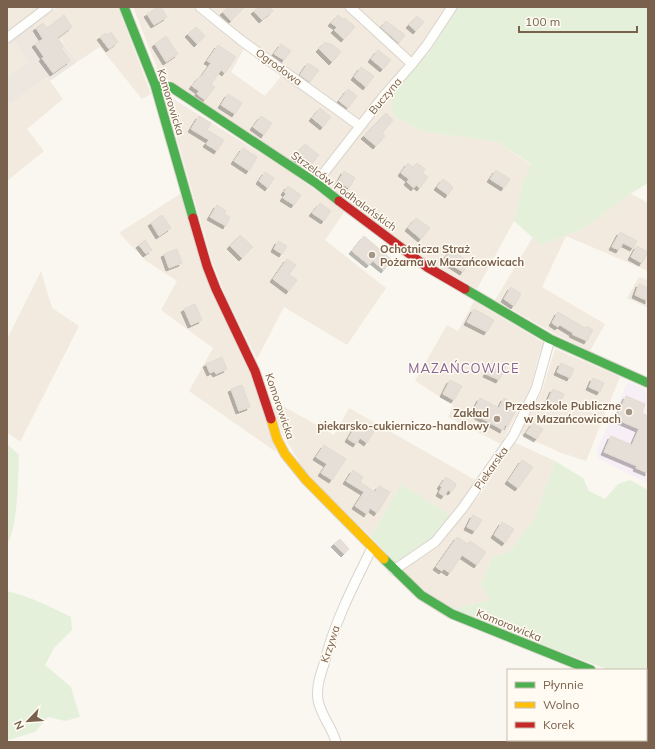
<svg xmlns="http://www.w3.org/2000/svg" width="655" height="749" font-family="Mulish,sans-serif">
<style>
.residential{fill:#f2eade}
.industrial{fill:#ede7e0}
.education{fill:#f7eff6}
.green{fill:#e5f0db}
.building{fill:#e6dfd7;stroke:#e2dbd1;filter:url(#shadow)}
.lines{fill:none;stroke-linecap:round;stroke-linejoin:round}
.street-casing{stroke:#d9d4cd;stroke-width:11}
.fast-casing{stroke:#dad4cd;stroke-width:11}
.slow-casing{stroke:#dad4cd;stroke-width:11}
.jam-casing{stroke:#dad4cd;stroke-width:11}
.street{stroke:#fefefd;stroke-width:9}
.fast{stroke:#4caf50;stroke-width:9}
.slow{stroke:#ffc107;stroke-width:9}
.jam{stroke:#c62828;stroke-width:9}
.poi-dot{fill:#a69686;stroke:#fffbf2;stroke-width:1.5}
.labels{text-anchor:middle;dominant-baseline:central;stroke-width:3;stroke-linejoin:round;paint-order:stroke}
.street-label{font-size:11px;fill:#79614d;stroke:#fffbf2}
.poi-label{font-size:11px;font-weight:bold;fill:#79614d;stroke:#fffbf2;text-anchor:end}
.quarter-label{font-size:13px;letter-spacing:1px;fill:#896694;stroke:#fffbf2}
</style>
<defs>
<filter id="shadow"><feDropShadow dx="-3" dy="3" stdDeviation="0" flood-color="#0004"/></filter>
</defs>
<rect width="100%" height="100%" fill="#f9f7f0"/>
<path class="residential" d="M7,7H39L7,31Z
M57,7H118L151,94L142,99L100,47L77,62L61,39L59,40L51,30L41,37L33,25Z
M133,7H193L198,13L244,49L231,72L265,96L282,75L353,127L314,177L159,73Z
M205,7H345L406,64L359,122Z
M355,7H447L412,59Z
M13,40L29,62L7,77V45Z
M47,77L63,99L27,129L44,151L7,181V100L10,104Z
M164,93L288,171L345,211L325,240L386,288L347,345L284,307L257,359L226,297L212,261Z
M391,95L392,115L421,131L498,142L531,165L521,188L514,221L477,289L427,261L321,182Z
M630,193L648,203V271L566,236L542,287L605,324L590,351L555,334L495,300L533,237L541,245L585,228Z
M180,194L254,383L276,452L189,391L213,348L161,310L177,281L145,260L119,233Z
M41,271L52,308L79,326L20,442L7,432V339Z
M639,277L648,280V308L627,298Z
M474,301L544,343L537,362L531,388L501,444L448,417L453,405L415,381L447,325L458,331Z
M555,349L620,377L586,461L559,452L520,434L542,391Z
M283,406L334,435L349,408L477,481L452,516L401,484L371,537L316,483L303,468L283,435L273,407Z
M514,442L555,461L534,519L510,551L492,558L481,584L490,600L454,609L424,590L402,570L439,544L482,492Z"/>
<path class="industrial" d="M33,25L41,37L51,30L58,40L60,39L77,62L50,81L47,77L10,104L7,100V77L29,62L13,40Z"/>
<path class="education" d="M628,382L648,390V483L601,460L597,455V449Z"/>
<path class="green" d="M457,7H648V183L630,194L585,228L541,245L514,221L521,188L531,164L498,142L421,131L392,115L391,95L430,51Z
M7,444L19,455C18,476 18,528 7,544Z
M555,461L583,478L589,491L605,499L618,484L630,480L648,490V684L646,683V670H609L503,630L454,609L489,600L481,584L492,558L510,551L534,519Z
M401,484L452,516L432,540L396,564L371,537Z
M7,591C29,596 51,607 71,617L72,630L54,648L45,665L71,687L80,717L65,721L48,717L35,732L9,740H7Z"/>
<path class="building" d="M158,7H161L167,17L154,25L147,14Z
M229,7H245L231,21L223,12Z
M259,7H270L273,11L262,20L254,11Z
M64,15L72,27L57,38L63,47L61,48L70,61L53,73L42,58L44,57L35,44L43,39L36,28L43,23L47,28Z
M338,15L343,19L345,18L355,27L344,39L334,30L337,27L331,23Z
M417,16L424,22L416,31L409,25Z
M386,21L405,35L399,43L381,27Z
M196,27L205,36L197,44L188,34Z
M111,32L118,42L109,49L100,37L106,33L107,35Z
M166,36L178,54L166,62L155,44Z
M325,42L328,44L329,43L331,45L332,44L341,52L332,62L319,49Z
M281,44L291,51L284,60L274,54Z
M218,45L236,57L225,73L221,70L211,84L215,87L205,100L197,94L199,91L192,86L200,76L201,77L211,63L207,61Z
M378,50L391,60L383,69L371,59Z
M308,63L319,70L310,82L300,75Z
M361,67L374,76L366,87L354,77Z
M348,89L357,96L348,108L339,101Z
M228,94L242,103L235,114L221,105Z
M320,108L331,117L323,127L312,118Z
M386,113L393,120L382,133L385,136L376,146L364,136Z
M199,116L211,123L207,130L224,140L217,151L206,144L209,140L191,129Z
M261,116L272,123L264,135L253,127Z
M305,144L319,155L309,167L304,162L303,164L294,156Z
M243,148L257,157L249,171L234,161Z
M408,163L413,167L417,163L425,169L422,173L428,177L420,188L416,185L414,188L407,182L409,179L401,173Z
M496,170L510,179L504,188L490,179Z
M344,171L355,178L349,188L338,182Z
M265,172L274,178L268,188L259,181Z
M443,179L453,187L448,195L437,187Z
M288,186L301,195L294,205L283,198L286,194L284,192Z
M320,203L331,211L324,221L312,213Z
M217,205L226,211L224,214L230,217L226,226L210,217Z
M162,215L171,228L159,236L151,223Z
M416,218L430,228L421,239L408,228Z
M620,232L637,241L633,248L623,243L619,250L612,247Z
M240,235L253,247L242,258L230,246Z
M364,236L392,260L384,270L373,261L369,265L352,251Z
M145,240L152,250L146,254L139,245Z
M278,241L287,246L282,254L274,249Z
M637,246L648,252L642,263L631,257Z
M452,248L461,254L460,256L469,262L463,272L444,260Z
M177,249L182,263L169,268L164,254Z
M287,259L296,265L289,274L297,280L289,291L273,279Z
M639,284L648,288V301L635,295Z
M511,287L521,294L514,306L504,299Z
M195,304L202,320L191,325L184,309Z
M474,309L494,320L487,332L467,322Z
M558,312L585,328L587,326L593,330L587,341L572,334L573,333L560,325L558,327L552,323Z
M222,357L227,369L216,374L214,371L210,373L206,364Z
M493,361L506,367L499,380L486,374Z
M561,363L574,369L570,378L557,372Z
M593,378L604,383L600,392L589,387Z
M450,380L462,386L454,400L443,394Z
M242,385L250,407L239,411L231,389Z
M553,389L564,394L558,407L547,402Z
M626,396L645,404L642,413L648,416V473L636,468L637,466L604,452L611,436L632,445L639,429L616,419Z
M480,398L499,408L504,398L518,406L507,427L505,425L503,430L472,413Z
M358,422L374,431L367,443L360,438L356,444L348,439Z
M533,423L543,429L537,439L526,433Z
M324,445L346,459L332,480L321,473L327,464L316,457Z
M522,460L533,467L518,488L508,481Z
M353,470L363,477L360,482L375,492L379,486L390,492L377,513L370,508L367,514L355,506L364,492L346,481Z
M446,477L455,483L456,486L451,492L448,490L444,496L439,493L442,487L440,486Z
M473,515L482,520L475,531L467,527Z
M502,522L514,529L505,543L494,535Z
M457,537L468,544L470,541L486,552L477,565L462,555L450,573L444,569L442,571L436,567Z
M340,539L349,549L344,554L334,544Z"/>
<g class="lines">
<g class="street-casing">
<path id="street" d="M200,7L242,41L360,126
M350,7L412,64
M7,38L48,7
M316,183L383,97L412,64L427,45L452,7
M394,570L435,542L462,509L513,436L536,389L550,339
M336,742C332,727 321,716 318,700C316,688 320,676 324,664C334,623 353,586 372,548"/>
</g>
<g class="fast-casing">
<path id="fast" d="M124,7L155,85L193,218
M155,85L171,87L316,183L339,201
M465,289L550,339L648,383
M384,559L421,595L452,614L591,670
M646,689H648"/>
</g>
<g class="slow-casing">
<path id="slow" d="M271,419L277,439L285,454L306,480L384,559"/>
</g>
<g class="jam-casing">
<path id="jam" d="M339,201L427,267L465,289
M193,218L207,266L216,289L255,371L271,419"/>
</g>
<use href="#street" class="street"/>
<use href="#fast" class="fast"/>
<use href="#slow" class="slow"/>
<use href="#jam" class="jam"/>
</g>
<g class="poi-dot">
<circle cx="372" cy="255" r="4"/>
<circle cx="629" cy="412" r="4"/>
<circle cx="497" cy="419" r="4"/>
</g>
<g class="labels">
<g class="street-label">
<text transform="translate(279 67) rotate(36)">Ogrodowa</text>
<text transform="translate(385 96) rotate(-50)">Buczyna</text>
<text transform="translate(171 102) rotate(73)">Komorowicka</text>
<text transform="translate(344 191) rotate(36)">Strzelców Podhalańskich</text>
<text transform="translate(280 406) rotate(71)">Komorowicka</text>
<text transform="translate(491 468) rotate(-55)">Piekarska</text>
<text transform="translate(509 625) rotate(22)">Komorowicka</text>
<text transform="translate(330 644) rotate(-72)">Krzywa</text>
</g>
<g class="poi-label">
<text x="380" y="249" text-anchor="start">Ochotnicza Straż<tspan x="380" dy="13">Pożarna w Mazańcowicach</tspan></text>
<text x="621" y="406">Przedszkole Publiczne<tspan x="621" dy="13">w Mazańcowicach</tspan></text>
<text x="489" y="413">Zakład<tspan x="489" dy="13">piekarsko-cukierniczo-handlowy</tspan></text>
</g>
<g class="quarter-label">
<text x="464" y="368">MAZAŃCOWICE</text>
</g>
</g>
<rect width="655" height="749" fill="none" stroke="#79614d" stroke-width="16"/>
<rect x="507" y="669" width="140" height="72" fill="#fffbf2" stroke="#c9bdb0"/>
<rect x="515" y="682" width="20" height="6" fill="#4caf50" stroke="#c9bdb0"/>
<text x="543" y="689" font-size="12" fill="#79614d">Płynnie</text>
<rect x="515" y="702" width="20" height="6" fill="#ffc107" stroke="#c9bdb0"/>
<text x="543" y="709" font-size="12" fill="#79614d">Wolno</text>
<rect x="515" y="722" width="20" height="6" fill="#c62828" stroke="#c9bdb0"/>
<text x="543" y="729" font-size="12" fill="#79614d">Korek</text>
<g transform="translate(28 721) rotate(245)" stroke="#fffbf2" stroke-width="3" paint-order="stroke">
<path d="M0-3L7 15L0 10L-7 15Z" fill="#79614d"/>
<text y="-6" font-size="11" font-weight="bold" text-anchor="middle" fill="#79614d">N</text>
</g>
<path d="M519 26v6h118v-6" fill="none" stroke="#79614d" stroke-width="2"/>
<text x="525" y="26" font-size="12" fill="#79614d" stroke="#fffbf2" stroke-width="3" paint-order="stroke">100 m</text>
</svg>
